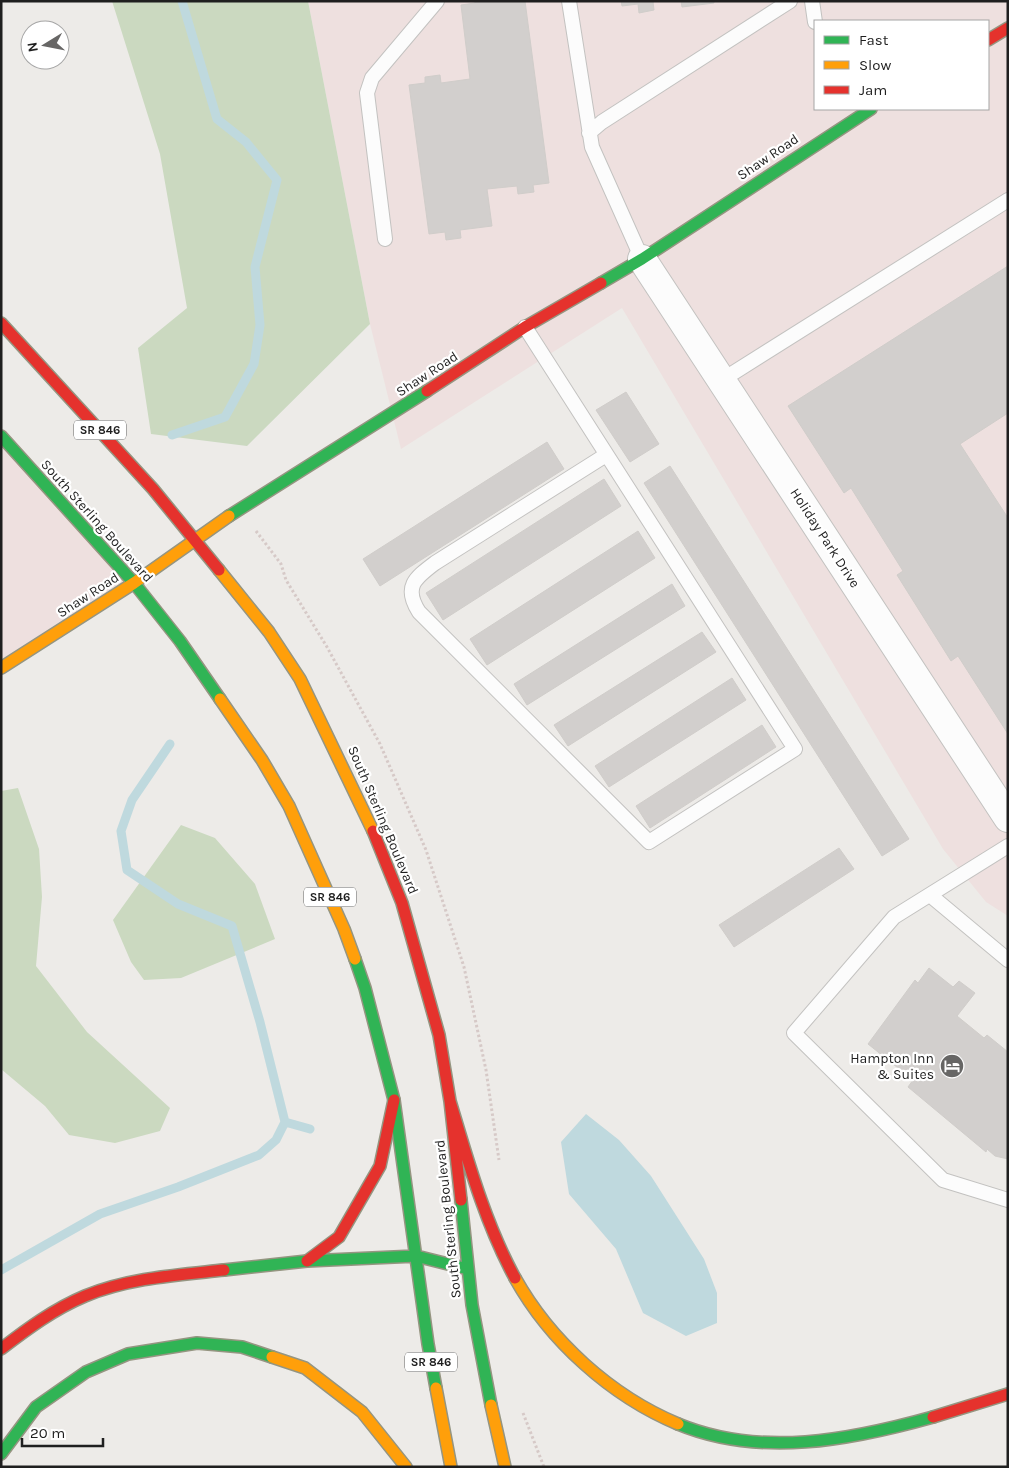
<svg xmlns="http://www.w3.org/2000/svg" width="1009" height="1468" font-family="Karla,sans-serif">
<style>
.commercial{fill:#eee0df;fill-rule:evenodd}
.forest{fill:#cbd9c0}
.water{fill:#bfd9de}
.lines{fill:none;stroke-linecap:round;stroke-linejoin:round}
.stream{stroke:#bfd9de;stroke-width:9}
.building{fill:#d2cfcd;stroke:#d0cdca}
.lane-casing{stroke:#c3c2c0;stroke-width:16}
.street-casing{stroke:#c3c2c0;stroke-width:30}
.fast-casing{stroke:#959581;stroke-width:14}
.slow-casing{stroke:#959581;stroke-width:14}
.jam-casing{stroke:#959581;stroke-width:14}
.path{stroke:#d6c9c7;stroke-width:3;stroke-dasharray:2.5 2.5;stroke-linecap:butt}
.lane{stroke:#fcfcfc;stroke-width:14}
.street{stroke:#fcfcfc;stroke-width:28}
.fast{stroke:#30b455;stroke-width:11}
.slow{stroke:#ff9f0a;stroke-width:11}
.jam{stroke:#e5322d;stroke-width:11}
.labels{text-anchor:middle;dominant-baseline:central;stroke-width:4.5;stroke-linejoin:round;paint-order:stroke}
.shield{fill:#fff;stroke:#626262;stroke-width:1}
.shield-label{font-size:12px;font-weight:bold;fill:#1f1f1f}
.street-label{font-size:14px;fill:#1f1f1f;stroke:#fff}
.poi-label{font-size:14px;fill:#1f1f1f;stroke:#fff;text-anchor:end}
</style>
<rect width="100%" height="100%" fill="#edebe8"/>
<path class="commercial" d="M308,1H1008V916L986,902L943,849L622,308L401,449L370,324ZM815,21H988V109H815Z
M1,436L134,583L1,668Z"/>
<path class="forest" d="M112,1H308L370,324L247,446L151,434L138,348L187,308L160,154Z
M18,788L39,849L42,897L36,966L87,1032L170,1108L160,1131L115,1143L69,1135L45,1106L1,1069V791Z
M181,825L215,838L255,884L275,939L181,978L144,980L131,962L113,920Z"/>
<path class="water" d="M586,1114L619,1140L651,1176L704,1259L717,1293V1323L686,1336L643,1313L616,1249L569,1194L561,1142Z"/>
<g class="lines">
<path class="stream" d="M172,435L225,417L254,364L260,325L255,267L277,180L246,142L217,119L182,1
M285,1122L310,1129
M1,1270L100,1214L178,1187L259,1155L276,1140L285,1122L260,1022L232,926L178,904L127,870L121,831L132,800L170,744"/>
</g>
<path class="building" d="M475,1H525L549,183L533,185L534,192L518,194L517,186L487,189L492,226L460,230L461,238L446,240L445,232L429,234L409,85L425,83V77L440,75L441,83L470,79L461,5L475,3Z
M621,1H656L653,2L654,10L639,13L638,4L622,6Z
M681,1H714V3L682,7Z
M1008,266V413L960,444L1008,518V734L958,656L951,661L897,575L903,571L851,488L844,493L788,406Z
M626,392L659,444L630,462L596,410Z
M547,442L564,469L380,586L363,559Z
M670,466L909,839L882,856L644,483Z
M604,479L621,506L443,620L426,593Z
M638,531L655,558L487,665L470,639Z
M672,584L685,606L527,705L514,684Z
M702,632L716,652L568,746L554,725Z
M732,678L746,700L609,787L595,766Z
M762,725L776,747L650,828L636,806Z
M839,848L854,869L734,947L719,925Z
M929,968L953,987L959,981L975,993L957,1016L984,1038L987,1035L1008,1052V1159L995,1156L987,1149L986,1152L908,1087L913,1080L868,1044L915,980L918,983Z"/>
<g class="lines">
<g class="lane-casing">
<path id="lane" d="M569,1L592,147L642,259
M812,1L815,22
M589,133L602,122L790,1
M385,239L367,93L372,78L437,1
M525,327L795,749L649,842L419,612C403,587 415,578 435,563L606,455
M722,380L1008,200
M1008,846L894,917L794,1033L943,1180L1008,1200
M930,895L1008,960"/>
</g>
<g class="street-casing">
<path id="street" d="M642,259L1008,818"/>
</g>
<g class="fast-casing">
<path id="fast" d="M601,283L642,259L871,109
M1,436L134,583L180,641L220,699
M229,516L427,391
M355,959L365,988L394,1100L428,1344L436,1388
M461,1200L472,1305L491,1405
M224,1270L307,1261L416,1256L468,1269
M678,1424C760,1458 851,1440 933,1417
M1,1454L36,1407L86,1372L128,1354L197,1343L242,1347L272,1357"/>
</g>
<g class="slow-casing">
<path id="slow" d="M219,570L269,632L300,679L373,831
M1,668L134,583L229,516
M220,699L262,760L289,806L344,929L355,959
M515,1278C550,1341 611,1396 678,1424
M272,1357L305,1368L362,1412L406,1467
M436,1388L451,1467
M491,1405L505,1467"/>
</g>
<g class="jam-casing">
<path id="jam" d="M988,40L1008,28
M1,323L153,489L219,570
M427,391L525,327L601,283
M373,831L402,903L439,1035L450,1101L461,1200
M450,1101C468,1161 485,1223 515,1278
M307,1261L339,1237L380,1166L394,1100
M1,1349C27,1329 54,1309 85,1296C128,1278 178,1275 224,1270
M933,1417L1008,1394"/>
</g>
<path class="path" d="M256,531L281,564L286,580L327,647L380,744L426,850L464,967L486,1070L499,1160
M523,1413L544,1467"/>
<use href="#lane" class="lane"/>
<use href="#street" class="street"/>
<use href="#fast" class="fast"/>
<use href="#slow" class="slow"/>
<use href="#jam" class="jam"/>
</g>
<defs>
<g id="hotel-disc" transform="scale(1.25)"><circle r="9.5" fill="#676665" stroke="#fff"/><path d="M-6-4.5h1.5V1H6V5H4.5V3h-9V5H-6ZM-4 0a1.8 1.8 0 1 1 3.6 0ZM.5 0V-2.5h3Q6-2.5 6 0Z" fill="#fff"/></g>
</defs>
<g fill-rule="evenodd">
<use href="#hotel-disc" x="952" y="1066"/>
</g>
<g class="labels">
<g class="shield">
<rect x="74" y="420.5" width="52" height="19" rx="4"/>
<rect x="304" y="887.5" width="52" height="19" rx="4"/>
<rect x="405" y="1352.5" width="52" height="19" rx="4"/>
</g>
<g class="shield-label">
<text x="100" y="430">SR 846</text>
<text x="330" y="897">SR 846</text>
<text x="431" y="1362">SR 846</text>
</g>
<g class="street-label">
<text transform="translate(768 157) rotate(-34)">Shaw Road</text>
<text transform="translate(427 374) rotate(-33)">Shaw Road</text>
<text transform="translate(97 521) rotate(48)">South Sterling Boulevard</text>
<text transform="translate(825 538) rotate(57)">Holiday Park Drive</text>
<text transform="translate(88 595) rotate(-33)">Shaw Road</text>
<text transform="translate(383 820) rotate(67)">South Sterling Boulevard</text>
<text transform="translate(448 1219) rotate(-96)">South Sterling Boulevard</text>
</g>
<g class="poi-label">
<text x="934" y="1058">Hampton Inn<tspan x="934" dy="16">&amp; Suites</tspan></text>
</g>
</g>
<rect width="1009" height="1468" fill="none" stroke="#1f1f1f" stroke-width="5"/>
<rect x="814" y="20" width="175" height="90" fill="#ffffff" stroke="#a5a5a5"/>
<rect x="824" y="36" width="25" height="8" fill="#30b455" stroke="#a5a5a5"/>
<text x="859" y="45" font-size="15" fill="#1f1f1f">Fast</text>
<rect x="824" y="61" width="25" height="8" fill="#ff9f0a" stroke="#a5a5a5"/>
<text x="859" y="70" font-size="15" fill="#1f1f1f">Slow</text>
<rect x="824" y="86" width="25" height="8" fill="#e5322d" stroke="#a5a5a5"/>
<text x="859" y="95" font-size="15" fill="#1f1f1f">Jam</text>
<g transform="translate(45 45) rotate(260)"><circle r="24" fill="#ffffff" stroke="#a5a5a5"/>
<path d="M0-4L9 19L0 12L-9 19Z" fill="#676665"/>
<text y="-8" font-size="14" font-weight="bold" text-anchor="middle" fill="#1f1f1f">N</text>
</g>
<path d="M22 1438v8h81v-8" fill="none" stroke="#1f1f1f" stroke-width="2.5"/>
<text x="30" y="1438" font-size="15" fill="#1f1f1f" stroke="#ffffff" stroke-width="4" paint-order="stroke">20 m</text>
</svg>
